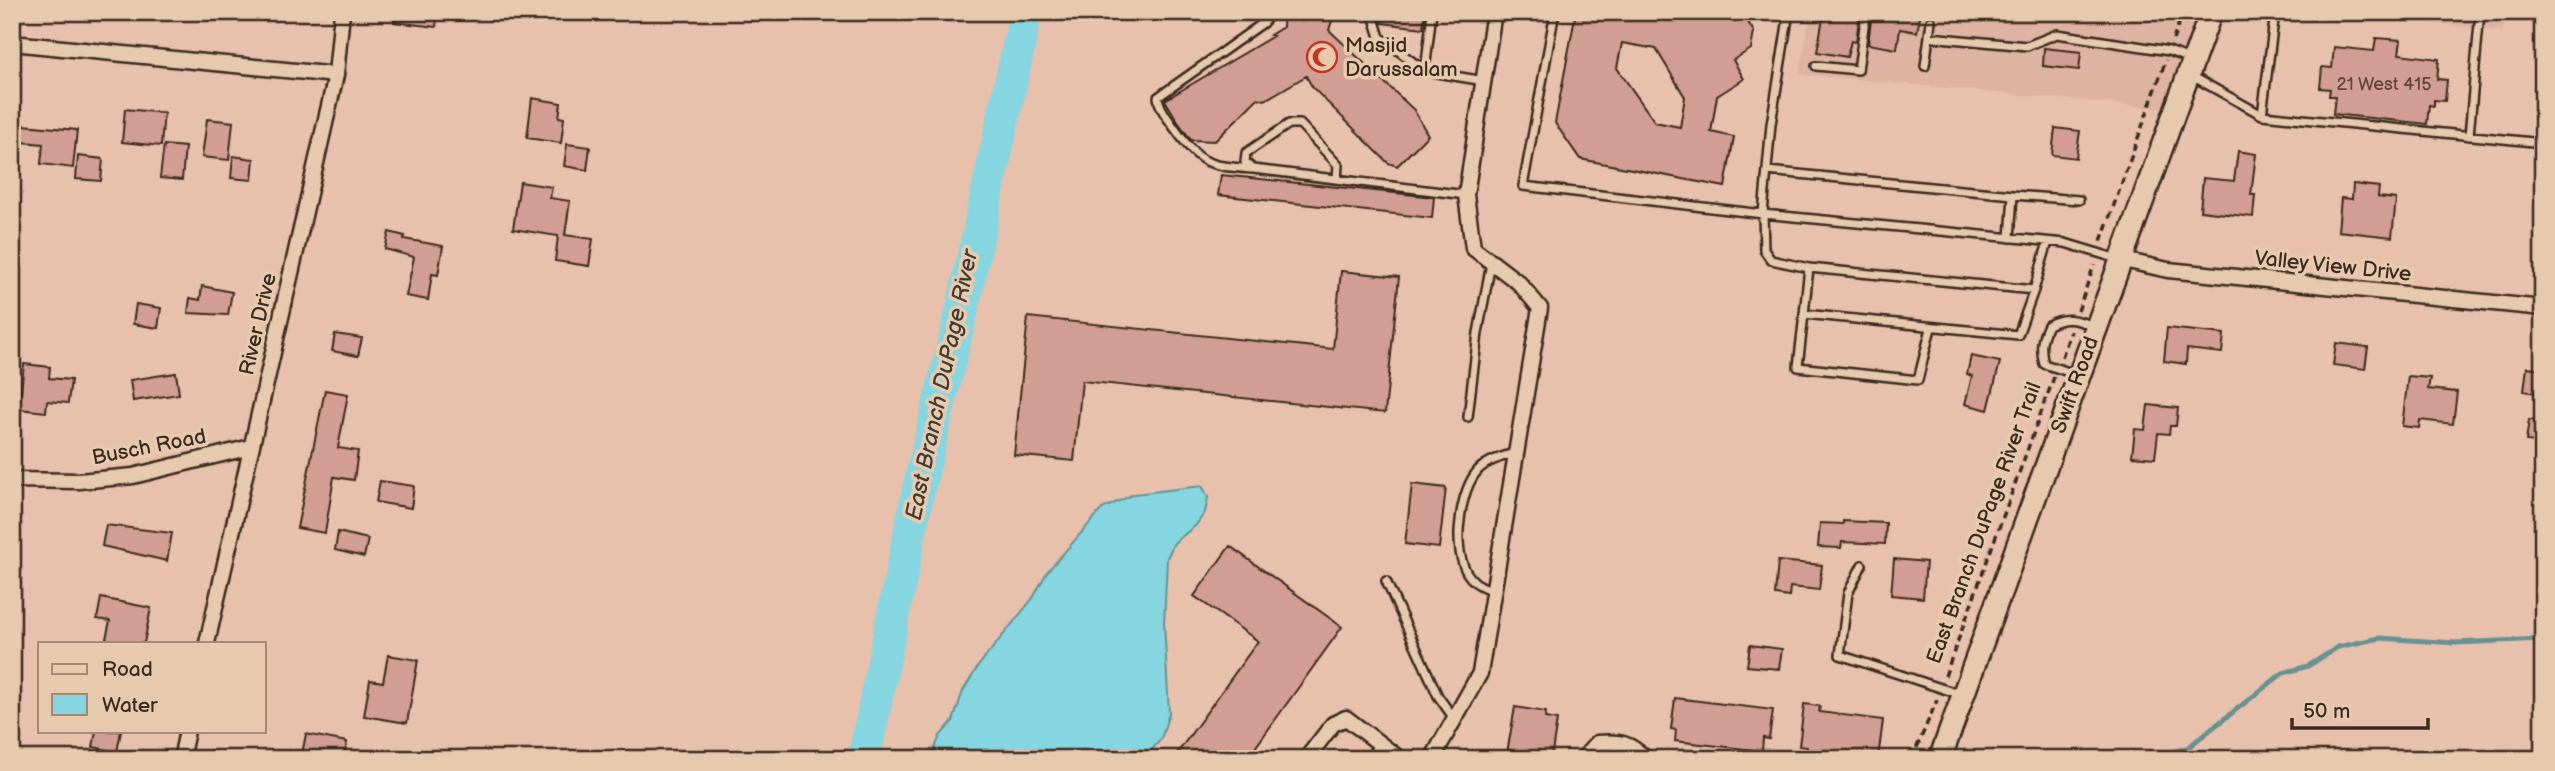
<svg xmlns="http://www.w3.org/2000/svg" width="2555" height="771" font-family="'Balsamiq Sans',sans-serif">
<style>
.built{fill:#deb3a1}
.water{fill:#86d6e2;stroke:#689194;stroke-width:2}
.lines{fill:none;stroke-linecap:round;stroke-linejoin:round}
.stream{stroke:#689194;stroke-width:5}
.river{stroke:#86d6e2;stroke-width:33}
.building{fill:#d29d93;stroke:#3b2a1e;stroke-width:2;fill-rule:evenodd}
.lane-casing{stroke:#3b2a1e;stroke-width:12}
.street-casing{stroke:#3b2a1e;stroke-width:19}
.secondary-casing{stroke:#3b2a1e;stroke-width:26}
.path{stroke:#3b2a1e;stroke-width:3.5;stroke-dasharray:7 5;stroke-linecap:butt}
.lane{stroke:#e7caae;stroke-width:7}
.street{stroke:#e7caae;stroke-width:14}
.secondary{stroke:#e7caae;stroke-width:21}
.labels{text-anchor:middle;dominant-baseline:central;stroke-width:7;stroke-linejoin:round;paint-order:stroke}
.number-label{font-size:18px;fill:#61473b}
.poi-label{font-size:21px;fill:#3b2a1e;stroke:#e7caae;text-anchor:start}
.street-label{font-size:21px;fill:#3b2a1e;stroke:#e7caae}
.water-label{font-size:23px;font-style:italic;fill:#423b32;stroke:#e7caae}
</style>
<rect width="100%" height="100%" fill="#e7c1ab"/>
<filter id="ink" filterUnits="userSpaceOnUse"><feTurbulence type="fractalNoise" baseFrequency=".0143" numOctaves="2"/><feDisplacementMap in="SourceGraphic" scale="14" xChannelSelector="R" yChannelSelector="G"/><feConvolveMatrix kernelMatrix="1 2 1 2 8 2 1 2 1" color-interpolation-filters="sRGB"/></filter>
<g filter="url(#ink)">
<path class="built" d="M1810,12H2195L2168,109L1800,74Z
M2334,12H2506L2503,31Z"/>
<path class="water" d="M1202,486L1208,497L1205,512L1196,525L1174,543L1167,558L1164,623L1169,713L1161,739L1144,759H930L940,736L953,721L963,691L979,665L1033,598L1047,572L1102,509L1134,494Z"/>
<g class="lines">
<path class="stream" d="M2146,759L2187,748L2283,673L2308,666L2338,647L2380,638L2456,643L2543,639"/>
<path class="river" d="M864,759L920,483L963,306L1026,12"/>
</g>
<path class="building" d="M394,12H438L436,27L394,22Z
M1284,12H1335L1329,30L1414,110L1428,135L1397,166L1388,163L1313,88L1306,76L1265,100L1258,98L1215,141L1191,140L1178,122L1165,100L1273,36L1270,35L1283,27Z
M1379,12H1425L1423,28L1382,23Z
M1576,12H1631L1664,18L1673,12H1742L1754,32L1751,49L1733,60L1744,79L1717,96L1711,132L1734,137L1725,187L1580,159L1555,123ZM1622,43L1656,49L1685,97L1680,127L1655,122L1617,68Z
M1824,12H1860L1856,42L1851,41L1847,57L1817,52Z
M1872,12L1920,17L1917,32L1900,29L1897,49L1868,44Z
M2376,38L2401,40L2399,54L2439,59L2437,79L2447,80L2445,101L2434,100V106L2429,105L2427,124L2333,114L2335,96H2329L2330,89L2320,88L2322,67L2332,68L2334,47L2374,51Z
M2044,48L2081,52L2079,70L2043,66Z
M532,98L561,103L559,117L564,118L561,143L527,138Z
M125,109L164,113L161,146L122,142Z
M207,119L233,122L229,160L202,157Z
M12,124L77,130L73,168L41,164L43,144L12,141Z
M2055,128L2080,131L2076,158L2052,155Z
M567,144L590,147L587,170L564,166Z
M164,145L185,147L182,180L160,178Z
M2238,151L2256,154L2251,195H2255L2253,217L2200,211L2203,178L2234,181Z
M78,156L103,159L101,181L76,179Z
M233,156L254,159L252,180L231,178Z
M1221,175L1434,197L1432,218L1218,195Z
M520,182L552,187L550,198L570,201L565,235L593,239L589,266L555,261L558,236L513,229Z
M2353,184L2379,187L2378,197L2396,199L2392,237L2338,231L2341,198L2352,199Z
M389,232L405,236L404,239L443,246L438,275L432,274L428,300L406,296L414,257L385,249Z
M1341,271L1399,277L1385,413L1082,381L1074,461L1014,455L1028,317L1333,349Z
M202,286L232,292L228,315L188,313L190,298L200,300Z
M136,304L161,308L158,328L133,324Z
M2167,328L2224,334L2222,353L2187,349L2186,364L2164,361Z
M335,334L362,338L358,356L332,351Z
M2336,343L2368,347L2365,369L2333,365Z
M1971,356L2000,362L1988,410L1965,404L1972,376L1967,374Z
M24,364L50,367L49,378L71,380L68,403L47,401L46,412L19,409Z
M2527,367L2543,369V394L2524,391Z
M176,373L179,394L133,401L130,380Z
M2408,376L2430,378L2428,389L2457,392L2453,424L2420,420L2419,428L2402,426Z
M325,390L348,394L338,448L358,451L354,480L334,477L325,533L297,528Z
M2148,405L2178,408L2176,426H2170L2169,434L2158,433L2155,458L2132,456L2135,429L2145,430Z
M2529,420L2543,421V443L2526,441Z
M380,481L414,486L411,508L376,502Z
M1412,484L1446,488L1439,548L1405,544Z
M1843,521L1886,523L1885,544L1842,542L1841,548L1818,547L1820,523L1843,524Z
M106,525L172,533L167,561L102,546Z
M338,532L368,539L364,557L335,550Z
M1230,546L1342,627L1247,759H1173L1258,641L1194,596Z
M1894,559L1926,562L1923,598L1891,595Z
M1778,561L1822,565L1819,590L1790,587L1789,597L1775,595Z
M101,598L151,608L144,643H105L110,621L97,619Z
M1750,645L1782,649L1779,669L1747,666Z
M388,655L418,660L407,723L364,716L370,680L383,682Z
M1675,698L1773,710L1769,739L1763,738L1762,751L1675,741L1676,730L1671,729Z
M1804,704L1820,706L1819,712L1883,720L1878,759L1806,754L1807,747L1799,746Z
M1515,707L1546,712L1545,718L1557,720L1551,759H1506Z
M96,731H121L117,752L93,747Z
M306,734L347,742L344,759H301Z"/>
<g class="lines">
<g class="lane-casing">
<path id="lane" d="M1372,12L1380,37L1425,71L1484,81
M1555,12L1523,186L1763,214L2065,243L2118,259
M1789,12L1771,124L1763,214L1764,250L1771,260L1809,268L2034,290L2048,242
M1929,37L2027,46L2057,34L2169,51L2192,60
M1816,66L1858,70L1866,12
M1925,66L1931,21
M1425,71L1432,12
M2190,75L2262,115L2543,143
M2262,115L2275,12
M2469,136L2480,12
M1252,169C1205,165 1201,165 1173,126C1167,117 1159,108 1158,97L1263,23L1272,12
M1767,171L2013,195L2010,238
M1337,179L1338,165L1300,124H1289L1246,153L1245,162L1253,169L1466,195
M2013,195L2079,200
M1809,268L1804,314L2018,335L2034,290
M1804,314L1798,367L1918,380L1931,328
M2078,375L2044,364C2040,349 2041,339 2048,325C2065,316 2075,319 2094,326
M1468,417L1478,333L1491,263
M1862,565L1848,593L1840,655L1959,694
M1386,581L1438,696L1455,720
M1493,591C1487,588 1479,586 1474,581C1450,562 1458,497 1475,474C1484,461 1502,457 1517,452
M1368,759L1379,744"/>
</g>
<g class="street-casing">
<path id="street" d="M12,43L336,75
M2119,259L2168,270L2543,308
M12,480L79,481L133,476L251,447
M207,643L336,75L342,12
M181,759L187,731
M1306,759L1333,724L1346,718L1400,759
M1432,759L1480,673L1540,308L1519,283L1473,248L1466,195L1494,12
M1583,759L1597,743C1620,741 1630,743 1646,759"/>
</g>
<g class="secondary-casing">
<path id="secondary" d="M1940,759L2211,12"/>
</g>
<path class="path" d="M2173,40L2183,12
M2101,241L2166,60
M2078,311L2094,265
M2062,357L2071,331
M1945,676L2054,377
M1912,759L1937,700"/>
<use href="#lane" class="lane"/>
<use href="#street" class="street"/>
<use href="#secondary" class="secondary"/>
</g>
</g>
<defs>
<g id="mosque-ring" transform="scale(1.575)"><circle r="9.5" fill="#e7caae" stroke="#c8321e" stroke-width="1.5"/><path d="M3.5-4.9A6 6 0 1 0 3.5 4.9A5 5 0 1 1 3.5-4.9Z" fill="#c8321e"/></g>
</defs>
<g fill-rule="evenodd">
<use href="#mosque-ring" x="1322" y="57"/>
</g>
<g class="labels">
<g class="number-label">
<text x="2384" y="84">21 West 415</text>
</g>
<g class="poi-label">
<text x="1345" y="45">Masjid<tspan x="1345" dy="24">Darussalam</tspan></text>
</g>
<g class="street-label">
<text transform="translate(2333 266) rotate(6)">Valley View Drive</text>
<text transform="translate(258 324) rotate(-77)">River Drive</text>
<text transform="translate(2075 385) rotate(-70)">Swift Road</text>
<text transform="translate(149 447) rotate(-11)">Busch Road</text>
<text transform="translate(1984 523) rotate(-70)">East Branch DuPage River Trail</text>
</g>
<g class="water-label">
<text transform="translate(942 385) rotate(-78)">East Branch DuPage River</text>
</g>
</g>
<rect width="2555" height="771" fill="none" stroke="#e7caae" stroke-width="42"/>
<rect x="21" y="21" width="2513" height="729" fill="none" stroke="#3b2a1e" stroke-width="2.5" filter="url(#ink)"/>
<rect x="38" y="642" width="228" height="91" fill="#e7caae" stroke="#a28a74" stroke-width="2"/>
<rect x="52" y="664" width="35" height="10" fill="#e7caae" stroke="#a28a74" stroke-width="2"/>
<text x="102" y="676" font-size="21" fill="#3b2a1e">Road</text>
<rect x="52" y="694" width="35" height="21" fill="#86d6e2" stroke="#a28a74" stroke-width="2"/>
<text x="102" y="712" font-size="21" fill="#3b2a1e">Water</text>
<path d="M2292 718v10h136v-10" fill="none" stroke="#3b2a1e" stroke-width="3.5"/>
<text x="2303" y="718" font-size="21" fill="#3b2a1e" stroke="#e7caae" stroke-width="5" paint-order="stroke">50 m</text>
</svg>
